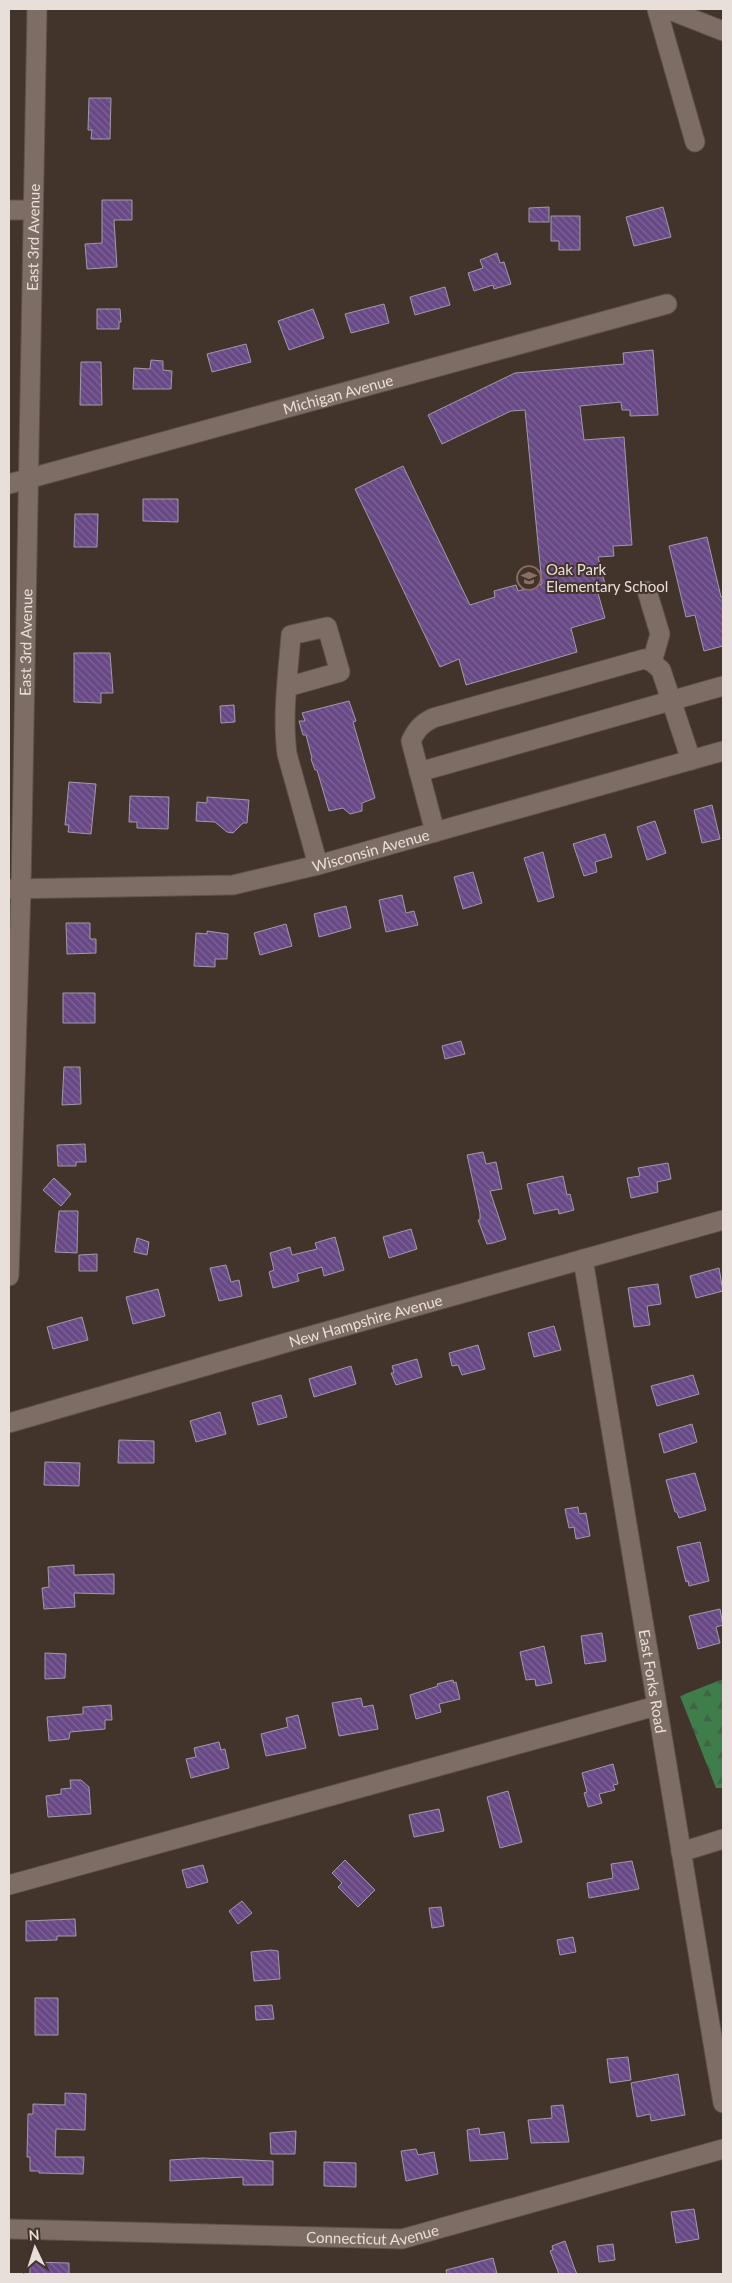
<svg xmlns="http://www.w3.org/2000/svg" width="732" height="2283" font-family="Lato,sans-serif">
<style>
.forest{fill:url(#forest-firs)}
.building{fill:url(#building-back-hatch);stroke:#a19aaa}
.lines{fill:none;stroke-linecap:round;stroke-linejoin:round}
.minor-casing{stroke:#5e514b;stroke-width:21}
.minor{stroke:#7e6d64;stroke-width:19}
.labels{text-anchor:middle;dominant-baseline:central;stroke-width:4;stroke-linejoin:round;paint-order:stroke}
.street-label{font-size:15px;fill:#e9dfda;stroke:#42332b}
.poi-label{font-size:15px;fill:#e9dfda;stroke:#42332b;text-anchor:start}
</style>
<defs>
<pattern id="forest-firs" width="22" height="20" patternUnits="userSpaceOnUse" patternTransform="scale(1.25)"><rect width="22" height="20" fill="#3f7e4b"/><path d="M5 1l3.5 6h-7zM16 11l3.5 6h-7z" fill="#426346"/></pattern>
<pattern id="building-back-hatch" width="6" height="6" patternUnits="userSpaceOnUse" patternTransform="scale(1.25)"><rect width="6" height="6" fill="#684986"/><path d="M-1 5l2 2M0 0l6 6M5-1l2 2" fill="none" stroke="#7e6396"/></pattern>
</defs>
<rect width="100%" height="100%" fill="#42332b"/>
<path class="forest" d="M723,1679V1788H716L680,1696Z"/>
<path class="building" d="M89,98H111L110,139H91L92,130H88Z
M102,200H132V220H114L117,267L87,269L85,244L102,243Z
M549,207V222H529V208Z
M663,207L671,237L634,246L626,217Z
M551,216H580V250H559V241H551Z
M497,253L500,263L504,262L511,284L494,289L493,285L474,291L468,273L483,268L480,260Z
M445,287L450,305L415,315L410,297Z
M384,304L389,323L351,333L345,314Z
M97,309H120L121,322H119V329H97Z
M313,309L324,338L289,350L278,321Z
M246,344L251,362L212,372L207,354Z
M653,350L658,415L630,416V410H622L621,402L580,406L584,440L624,437L632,545L613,546L614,556L598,557L605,584L596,586L605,618L571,628L577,652L466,685L459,659L440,667L355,489L403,466L470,605L495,597L494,591L516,585L518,591L542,584L525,410L511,411L442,444L428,415L515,373L624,364L623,353Z
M151,360L163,361V370L172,371L171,389H133L134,368L150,369Z
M81,362H101L102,405H80Z
M143,499H178V522L143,521Z
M75,514H98L97,547H74Z
M707,537L721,597H723V646L704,651L695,615L686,617L669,546Z
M74,653H110L113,693H101V703L74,702Z
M349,701L356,721L353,722L375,798L362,803V811L350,814L343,808L329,811L317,770H315L311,759L312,758L306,735H303L299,721H305L302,713Z
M234,705L235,722L221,723L220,706Z
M69,782L96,784L91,834L68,832L69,825H65Z
M130,796L169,797L168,829L137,828V822H129Z
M207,797L249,800L247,823H243L233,833L227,832L215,822L196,821L197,802L207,803Z
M712,805L720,839L702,843L694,810Z
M655,821L666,853L647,860L637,827Z
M605,834L612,857L595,862L597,872L584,876L573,844Z
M543,852L554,897L538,902L524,858Z
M473,872L482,903L463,909L454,877Z
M402,895L406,913L414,911L418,925L386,932L379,900Z
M346,906L351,928L319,937L314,914Z
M66,923H90V939H96V953L67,954Z
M286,924L292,946L260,955L254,933Z
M207,931L228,934L227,959H215V967L194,966L196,933L207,934Z
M63,993H95V1023H63Z
M461,1041L465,1054L445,1059L442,1046Z
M64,1067H80L81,1104L62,1105Z
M85,1144L86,1162H76V1166H58L57,1145Z
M483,1152L486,1164L496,1162L502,1189L490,1191L506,1239L493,1243L487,1244L478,1220H480V1213L467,1155Z
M668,1163L671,1179L657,1182L658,1192L631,1198L627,1178L640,1176L638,1168Z
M563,1176L567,1195L570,1194L574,1210L559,1214L558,1209L534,1214L527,1184Z
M54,1178L71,1194L61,1206L43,1190Z
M59,1211H78L77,1253L55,1252Z
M411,1229L417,1249L389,1258L383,1237Z
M335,1237L344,1270L324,1276L322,1267L297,1274L299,1281L273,1288L269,1272L274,1270L270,1253L290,1247L292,1255L317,1249L315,1243Z
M137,1238L149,1242L147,1255L134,1252Z
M97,1254V1271H79V1255Z
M226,1265L231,1282L239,1280L242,1296L219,1301L210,1268Z
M719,1268L723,1291L696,1298L690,1276Z
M658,1284L661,1304L647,1306L650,1325L634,1327L628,1288Z
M158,1289L165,1316L133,1324L126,1297Z
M82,1317L88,1340L53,1349L47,1327Z
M554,1326L561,1350L534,1357L528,1333Z
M478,1345L485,1369L462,1375L458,1365L452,1366L449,1353Z
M417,1359L422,1377L396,1385L391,1373H394L392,1366Z
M351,1366L356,1384L314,1397L309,1379Z
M693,1375L699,1394L657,1406L651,1386Z
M281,1395L287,1417L258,1425L252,1403Z
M220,1412L226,1434L196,1442L190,1421Z
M692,1424L697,1442L664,1453L659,1434Z
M119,1440L154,1441V1463H118Z
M45,1462L80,1463L79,1486L44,1485Z
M695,1473L706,1510L679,1518L677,1512H675L666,1480Z
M578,1507L579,1514L586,1513L590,1536L576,1539L574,1527L569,1528L565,1509Z
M700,1542L709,1581L689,1586L688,1581L686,1582L677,1547Z
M74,1565V1575L114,1574V1594L74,1593L75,1607L44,1609L42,1588L49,1587L48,1567Z
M720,1609L723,1625L716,1627L720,1643L698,1649L689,1616Z
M602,1633L606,1661L585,1664L581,1636Z
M544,1646L552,1683L536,1686L535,1679L526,1680L520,1652Z
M45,1653L66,1654L65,1678L45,1679Z
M453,1680L454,1683L456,1682L460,1699L439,1704L441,1712L416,1719L410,1695L438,1686L437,1684Z
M361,1698L363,1707L373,1705L378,1729L339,1736L332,1703Z
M111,1705L112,1720H105V1729L70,1732L69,1739L49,1741L47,1717L83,1714V1707Z
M298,1715L306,1748L266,1756L261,1734L288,1727L286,1718Z
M219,1742L221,1750L225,1749L229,1768L191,1778L186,1759L196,1757L194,1748Z
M613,1764L618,1784L613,1785L615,1790L599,1794L602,1803L588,1807L584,1793L587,1792L582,1773Z
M70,1780H81L89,1787L91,1814L48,1817L46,1796L61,1794V1789L71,1788Z
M508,1791L522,1842L500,1848L487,1797Z
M439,1809L444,1831L414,1837L409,1815Z
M345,1860L375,1890L358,1907L338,1887L342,1883L332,1873Z
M632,1861L639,1889L589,1898L587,1883L613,1878L611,1864Z
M203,1865L208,1882L187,1888L182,1870Z
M242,1901L252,1913L238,1924L229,1911Z
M441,1907L444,1926L432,1928L429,1908Z
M75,1919L76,1936H57V1940L26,1941V1921Z
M573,1937L576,1952L560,1955L557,1940Z
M271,1950L278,1951L280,1979L254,1981L251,1952Z
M35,1998H58V2035H35Z
M272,2005L274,2019L256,2020L255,2006Z
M628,2057L631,2080L610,2083L607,2059Z
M678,2074L685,2115L651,2121L650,2114L637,2117L631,2083Z
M65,2093L86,2094L85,2130L56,2129L55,2157H84L83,2174L39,2173V2171H30V2157H27L28,2114H33V2104L65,2105Z
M563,2105L569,2142L531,2143L528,2120L552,2118L551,2106Z
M479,2128L480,2135L504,2132L508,2159L470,2161L467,2130Z
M296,2131L295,2154H271L270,2133Z
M416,2149L418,2155L434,2152L438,2174L406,2181L401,2151Z
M203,2158L273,2161V2185H243V2177L170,2181V2160Z
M324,2162L356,2163V2187L324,2186Z
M694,2209L699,2239L676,2243L671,2212Z
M565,2241L574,2267L577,2274H559L550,2251L553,2250L552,2246Z
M613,2244L615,2260L599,2262L597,2246Z
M493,2258L497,2274H447L446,2270Z
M30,2262L69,2263V2274H30Z"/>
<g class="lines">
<g class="minor-casing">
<g id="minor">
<path d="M657,9L695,142"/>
<path d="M667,9L723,31"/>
<path d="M9,210H33"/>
<path id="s1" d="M9,484L667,304"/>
<path d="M647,591L660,634L652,662"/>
<path d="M287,687L340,672L327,627L291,635C288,674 282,715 287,754L318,865"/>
<path d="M419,772L723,686"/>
<path d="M435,832L411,741C416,730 421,724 433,718L644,659L652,662L661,670L691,760"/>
<path id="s2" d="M10,889L233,885L318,865L723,751"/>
<path id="s3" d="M583,1259L723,2103"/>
<path id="s4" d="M9,1276L21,889L37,9"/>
<path id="s5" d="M9,1423L285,1343L723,1220"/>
<path d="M681,1852L723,1839"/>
<path d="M9,1885L656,1706"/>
<path id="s6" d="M9,2229L402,2239L723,2149"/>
</g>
</g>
<use href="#minor" class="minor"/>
</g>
<defs>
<g id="school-ring" transform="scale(1.25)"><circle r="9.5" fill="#42332b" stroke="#8d6e63" stroke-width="1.5"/><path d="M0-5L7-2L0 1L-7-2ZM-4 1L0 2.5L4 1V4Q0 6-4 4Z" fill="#8d6e63"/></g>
</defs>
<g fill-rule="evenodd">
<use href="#school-ring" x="529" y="578"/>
</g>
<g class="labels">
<g class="street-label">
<text stroke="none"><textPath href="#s4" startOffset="1039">East 3rd Avenue</textPath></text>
<text stroke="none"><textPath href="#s1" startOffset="341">Michigan Avenue</textPath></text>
<text stroke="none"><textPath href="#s4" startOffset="634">East 3rd Avenue</textPath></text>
<text stroke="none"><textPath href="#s2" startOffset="365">Wisconsin Avenue</textPath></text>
<text stroke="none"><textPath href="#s5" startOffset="371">New Hampshire Avenue</textPath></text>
<text stroke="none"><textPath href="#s3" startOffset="428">East Forks Road</textPath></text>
<text stroke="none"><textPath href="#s6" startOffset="364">Connecticut Avenue</textPath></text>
</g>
<g class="poi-label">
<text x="546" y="569">Oak Park<tspan x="546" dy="17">Elementary School</tspan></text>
</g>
</g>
<rect width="732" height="2283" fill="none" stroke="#e9dfda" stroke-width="20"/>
<g transform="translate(35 2248) rotate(356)" stroke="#42332b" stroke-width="4" paint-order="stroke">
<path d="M0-4L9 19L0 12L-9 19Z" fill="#e9dfda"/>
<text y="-8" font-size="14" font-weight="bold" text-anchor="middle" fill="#e9dfda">N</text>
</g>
</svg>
